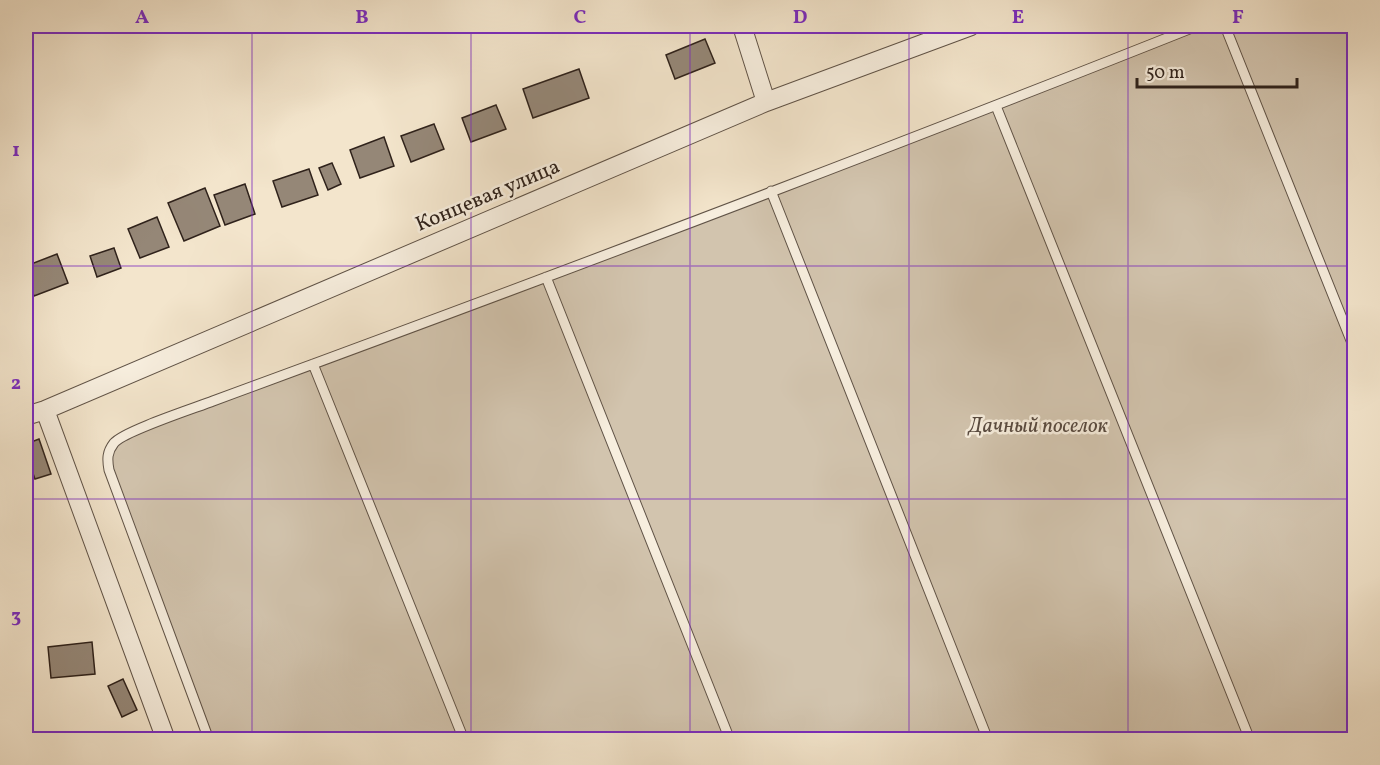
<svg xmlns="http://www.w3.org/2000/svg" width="1380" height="765" font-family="Vollkorn,serif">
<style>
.green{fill:#d2c4ae;stroke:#807364;stroke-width:1.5}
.building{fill:#958777;stroke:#2f221b;stroke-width:1.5}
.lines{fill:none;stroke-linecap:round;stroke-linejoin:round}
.service-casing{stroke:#605347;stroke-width:11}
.minor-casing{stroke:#605347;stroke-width:20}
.service{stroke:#f7eede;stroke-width:9}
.minor{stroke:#f7eede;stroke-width:18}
.grid{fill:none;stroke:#7b2cbf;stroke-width:1.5;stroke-opacity:0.55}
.labels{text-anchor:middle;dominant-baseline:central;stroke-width:5;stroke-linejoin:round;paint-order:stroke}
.street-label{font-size:21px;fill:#2f221b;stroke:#f7eede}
.park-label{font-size:21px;font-style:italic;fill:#584a40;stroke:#f7eede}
.neatline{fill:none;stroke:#7b2cbf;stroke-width:2}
.grid-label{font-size:20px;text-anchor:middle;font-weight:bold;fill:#7b2cbf}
</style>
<rect width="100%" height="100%" fill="#f3e5cc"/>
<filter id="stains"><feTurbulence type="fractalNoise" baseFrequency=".00333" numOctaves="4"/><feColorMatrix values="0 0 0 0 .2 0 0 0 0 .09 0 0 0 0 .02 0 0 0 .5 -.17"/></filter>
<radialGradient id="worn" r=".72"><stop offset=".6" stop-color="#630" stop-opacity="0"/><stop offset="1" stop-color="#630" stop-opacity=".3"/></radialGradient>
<path class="green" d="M1197,26H1354V739H209L109,470L116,440Z"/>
<path class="building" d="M773,26H797L775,33Z
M705,39L715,63L675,79L666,55Z
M579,69L589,98L533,118L523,89Z
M496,105L506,129L471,142L462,118Z
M434,124L444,149L411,162L401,136Z
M384,137L394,166L360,178L350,150Z
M332,163L341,184L328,190L319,168Z
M309,169L318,195L282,207L273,181Z
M245,184L255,214L225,225L214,195Z
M205,188L220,226L184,241L168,203Z
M157,217L169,247L140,258L128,229Z
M114,248L121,268L97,277L90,256Z
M57,254L68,283L34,296L26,274V266Z
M39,439L51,474L35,479L26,454V444Z
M92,642L95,674L51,678L48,647Z
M123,679L137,710L122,717L108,686Z"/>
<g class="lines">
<g class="service-casing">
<path id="service" d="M1225,26L1354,348
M996,106L1250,740
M771,191L988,740
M546,277L730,740
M313,364L464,740
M209,740L109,470C107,459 107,452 114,443C124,431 195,408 213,401C542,280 871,156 1197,26"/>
</g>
<g class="minor-casing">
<path id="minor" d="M742,26L766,102
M45,410L166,740
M26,416L45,410L766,102L971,26"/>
</g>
<use href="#service" class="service"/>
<use href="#minor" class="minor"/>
</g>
<path class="grid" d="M252,26V740M471,26V740M690,26V740M909,26V740M1128,26V740M26,266H1354M26,499H1354"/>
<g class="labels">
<g class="street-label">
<text transform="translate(488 196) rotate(-23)">Концевая улица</text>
</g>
<g class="park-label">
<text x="1038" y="426">Дачный поселок</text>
</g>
</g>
<rect width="1380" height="765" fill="none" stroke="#f3e5cc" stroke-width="66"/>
<path d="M1137 78v9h160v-9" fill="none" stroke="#2f221b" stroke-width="3"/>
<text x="1146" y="78" font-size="18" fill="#2f221b" stroke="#f7eede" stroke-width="4.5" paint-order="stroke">50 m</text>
<rect x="33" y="33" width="1314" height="699" class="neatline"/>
<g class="grid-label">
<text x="142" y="23">A</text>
<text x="362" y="23">B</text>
<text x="580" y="23">C</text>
<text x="800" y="23">D</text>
<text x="1018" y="23">E</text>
<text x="1238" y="23">F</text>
<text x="16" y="156">1</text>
<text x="16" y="389">2</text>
<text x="16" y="622">3</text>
</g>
<rect width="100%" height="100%" filter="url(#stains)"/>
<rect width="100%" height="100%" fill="url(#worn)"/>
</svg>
